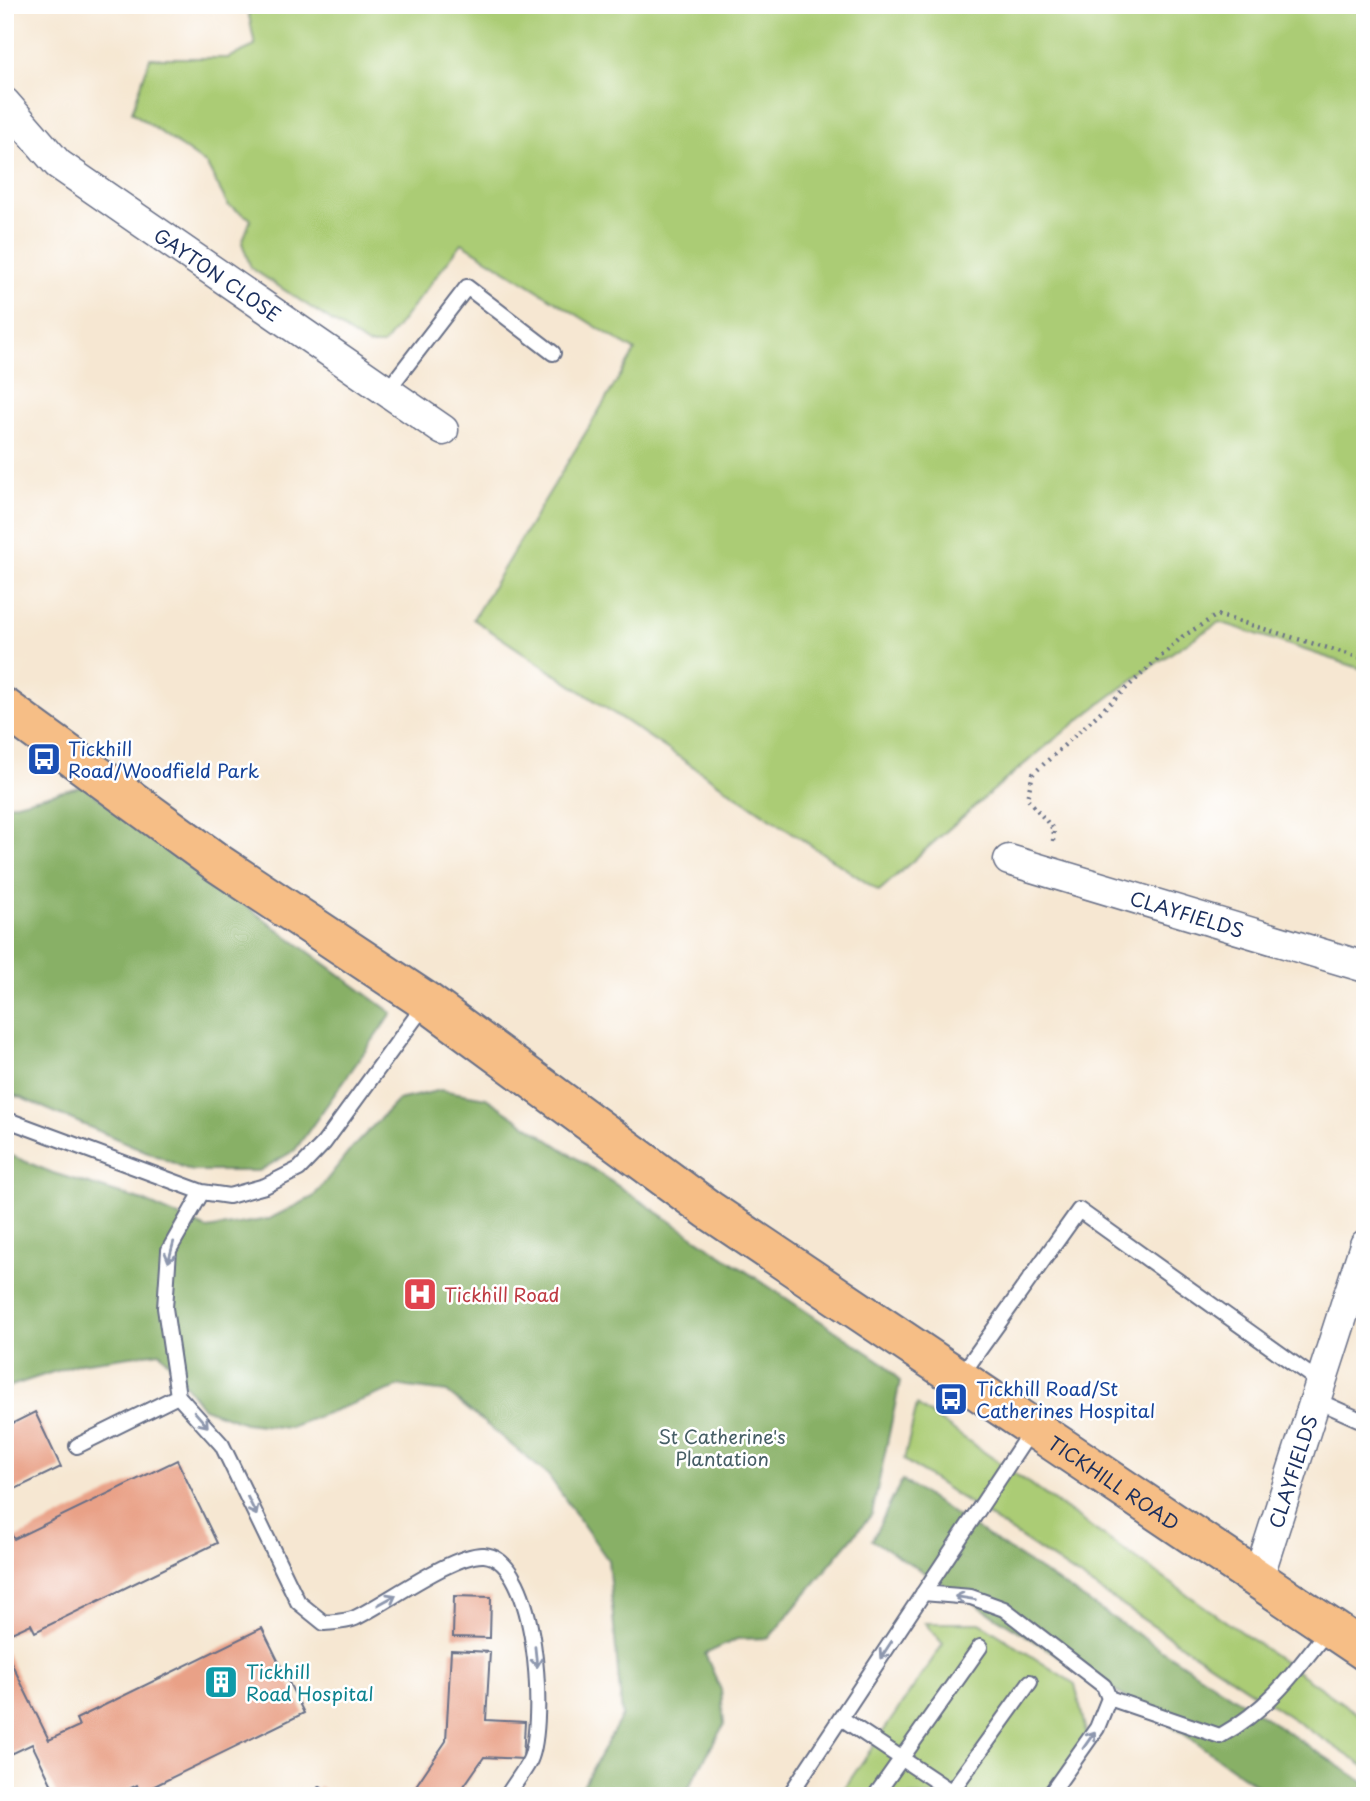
<svg xmlns="http://www.w3.org/2000/svg" width="1370" height="1801" font-family="'Playpen Sans',sans-serif">
<style>
.green{fill:#abcc74;stroke:#637e69;stroke-width:2}
.forest{fill:#88b066;stroke:#527062;stroke-width:2}
.building{fill:#e9a187}
.lines{fill:none;stroke-linecap:round;stroke-linejoin:round}
.service-casing{stroke:#686f87;stroke-width:18}
.minor-casing{stroke:#686f87;stroke-width:33}
.primary-casing{stroke:#686f87;stroke-width:42}
.path{stroke:#686f87;stroke-width:4.5;stroke-dasharray:2 5;stroke-linecap:butt}
.service{stroke:#fff;stroke-width:14}
.minor{stroke:#fff;stroke-width:30}
.primary{stroke:#f6be86;stroke-width:38}
.oneway{stroke:#8d97ae}
.labels{text-anchor:middle;dominant-baseline:central;stroke-width:5;stroke-linejoin:round;paint-order:stroke}
.street-label{font-size:19px;fill:#1b2f5e;stroke:#fff}
.transit-label{font-size:19px;fill:#164399;stroke:#fff;text-anchor:start}
.health-label{font-size:19px;fill:#be3a42;stroke:#fff;text-anchor:start}
.park-label{font-size:19px;fill:#465e65;stroke:#fff}
.culture-label{font-size:19px;fill:#0d838f;stroke:#fff;text-anchor:start}
</style>
<rect width="100%" height="100%" fill="#fff"/>
<filter id="ink" filterUnits="userSpaceOnUse"><feTurbulence type="fractalNoise" baseFrequency=".0143" numOctaves="2"/><feDisplacementMap in="SourceGraphic" scale="14" xChannelSelector="R" yChannelSelector="G"/><feConvolveMatrix kernelMatrix="1 2 1 2 8 2 1 2 1" color-interpolation-filters="sRGB"/></filter>
<filter id="wash" filterUnits="userSpaceOnUse"><feTurbulence type="fractalNoise" baseFrequency=".00686" numOctaves="4" result="noise"/><feDisplacementMap in="SourceGraphic" scale="28" xChannelSelector="R" yChannelSelector="G"/><feGaussianBlur stdDeviation="1.57" result="paint"/><feColorMatrix in="noise" values="0 0 0 0 0 0 0 0 0 0 0 0 0 0 0 0 0 1.4 0 .05"/><feComposite in="paint" operator="in"/></filter>
<g filter="url(#wash)">
<rect width="100%" height="100%" fill="#f6e7d2"/>
<path class="green" d="M247,5H1365V670L1220,622C1096,697 986,795 879,891L473,619L635,351L462,243L383,345H368L251,268L242,243L251,219L228,205L207,165L132,112L150,58H228L255,46Z
M917,1405L1365,1719V1767L904,1460Z
M925,1623H980L1075,1684L1087,1737L1047,1796H839L943,1644Z"/>
<path class="forest" d="M83,786L392,1013L295,1150L259,1171H192L5,1091V806Z
M441,1090L486,1098L885,1364L900,1382L872,1514L769,1638L737,1639L705,1654L721,1690L724,1724L684,1796H577L622,1716L608,1560L548,1475L447,1392L400,1386L287,1428L245,1423L203,1408L160,1352L80,1363L5,1388V1153L53,1173L143,1201L207,1229L269,1219L313,1197L352,1148L398,1100Z
M902,1480L1365,1783V1796H1272L1181,1732L872,1540Z"/>
<g id="blocks">
<path class="building" d="M35,1412L61,1467L5,1494V1427Z
M177,1460L217,1543L35,1632L31,1624L5,1636V1523L14,1539Z
M454,1596L491,1597L490,1638L453,1637Z
M262,1628L304,1713L140,1793L137,1785L114,1796H57L32,1744L5,1757V1650L49,1740L79,1726L76,1719Z
M451,1650L490,1652L486,1720L525,1722L523,1759L484,1757L457,1796H409L446,1741Z
M319,1786L334,1796H313Z"/>
</g>
</g>
<g filter="url(#ink)">
<use href="#blocks" fill-opacity="0" stroke="#686f87" stroke-width="2"/>
<g class="lines">
<g class="service-casing">
<path id="service" d="M387,391L467,287L553,353
M5,1119L202,1192L229,1196L265,1186L299,1169L324,1143L426,1003
M202,1192L169,1250L165,1308L178,1396L222,1445L298,1602L324,1623C334,1622 346,1622 355,1618C385,1604 454,1553 484,1555C538,1559 546,1723 530,1760C524,1772 514,1784 507,1796
M960,1377L1079,1210L1321,1383
M1316,1400L1365,1422
M77,1446L178,1396
M923,1593L971,1597L1004,1609L1104,1686L1109,1698L1097,1728L1049,1796
M1109,1698L1220,1736C1270,1708 1295,1672 1329,1628
M841,1718L958,1796
M789,1796L1032,1429
M875,1796L980,1647
M948,1796L1030,1682"/>
</g>
<g class="minor-casing">
<g id="minor">
<path id="s1" d="M5,103L58,164L443,430"/>
<path id="s2" d="M1009,860L1365,967"/>
<path id="s3" d="M1258,1578L1365,1245"/>
</g>
</g>
<g class="primary-casing">
<g id="primary">
<path id="s4" d="M5,708L219,864L427,1002L709,1210L1365,1651"/>
</g>
</g>
<path class="path" d="M1053,841L1054,830L1027,798L1033,774L1182,637L1217,615L1365,659"/>
<use href="#service" class="service"/>
<use href="#minor" class="minor"/>
<use href="#primary" class="primary"/>
</g>
<defs><path id="oneway-shaft" d="M-6 0H5M1.5-3L5.5 0L1.5 3" fill="none" stroke-width="1.6" stroke-linecap="round" stroke-linejoin="round" transform="scale(1.75)"/></defs>
<g class="oneway">
<use href="#oneway-shaft" transform="translate(171 1252) rotate(105)"/>
<use href="#oneway-shaft" transform="translate(201 1419) rotate(49)"/>
<use href="#oneway-shaft" transform="translate(252 1506) rotate(64)"/>
<use href="#oneway-shaft" transform="translate(965 1598) rotate(-171)"/>
<use href="#oneway-shaft" transform="translate(387 1600) rotate(-29)"/>
<use href="#oneway-shaft" transform="translate(886 1650) rotate(123)"/>
<use href="#oneway-shaft" transform="translate(536 1657) rotate(84)"/>
<use href="#oneway-shaft" transform="translate(1089 1740) rotate(-55)"/>
</g>
</g>
<defs>
<g id="bus-square" transform="scale(1.75)"><rect x="-9" y="-9" width="18" height="18" rx="4" fill="#1a4fb4" stroke="#fff"/><path d="M-5-6H5V4H4V6H2V4H-2V6H-4V4H-5ZM-3.5-4V0h7V-4ZM-3.5 1.2v1.5H-2V1.2ZM2 1.2v1.5H3.5V1.2Z" fill="#fff"/></g>
<g id="hospital-square" transform="scale(1.75)"><rect x="-9" y="-9" width="18" height="18" rx="4" fill="#e0444e" stroke="#fff"/><path d="M-5-5h3v3.5h4V-5h3V5h-3V1.5h-4V5h-3Z" fill="#fff"/></g>
<g id="building-square" transform="scale(1.75)"><rect x="-9" y="-9" width="18" height="18" rx="4" fill="#0f9aa8" stroke="#fff"/><path d="M-4-6H4V6H1V3H-1V6H-4ZM-2.5-4.3h1.7v1.8h-1.7ZM.8-4.3h1.7v1.8H.8ZM-2.5-1h1.7V.8h-1.7ZM.8-1h1.7V.8H.8Z" fill="#fff"/></g>
</defs>
<g fill-rule="evenodd">
<use href="#bus-square" x="44" y="759"/>
<use href="#hospital-square" x="420" y="1294"/>
<use href="#bus-square" x="951" y="1399"/>
<use href="#building-square" x="221" y="1682"/>
</g>
<g class="labels">
<g class="street-label">
<text stroke="none"><textPath href="#s1" startOffset="275">GAYTON CLOSE</textPath></text>
<text stroke="none"><textPath href="#s2" startOffset="186">CLAYFIELDS</textPath></text>
<text stroke="none"><textPath href="#s3" startOffset="112">CLAYFIELDS</textPath></text>
<text stroke="none"><textPath href="#s4" startOffset="1353">TICKHILL ROAD</textPath></text>
</g>
<g class="transit-label">
<text x="68" y="748">Tickhill<tspan x="68" dy="22">Road/Woodfield Park</tspan></text>
<text x="976" y="1388">Tickhill Road/St<tspan x="976" dy="22">Catherines Hospital</tspan></text>
</g>
<g class="health-label">
<text x="444" y="1294">Tickhill Road</text>
</g>
<g class="park-label">
<text x="722" y="1436">St Catherine's<tspan x="722" dy="22">Plantation</tspan></text>
</g>
<g class="culture-label">
<text x="246" y="1671">Tickhill<tspan x="246" dy="22">Road Hospital</tspan></text>
</g>
</g>
<rect width="1370" height="1801" fill="none" stroke="#fff" stroke-width="28"/>
</svg>
